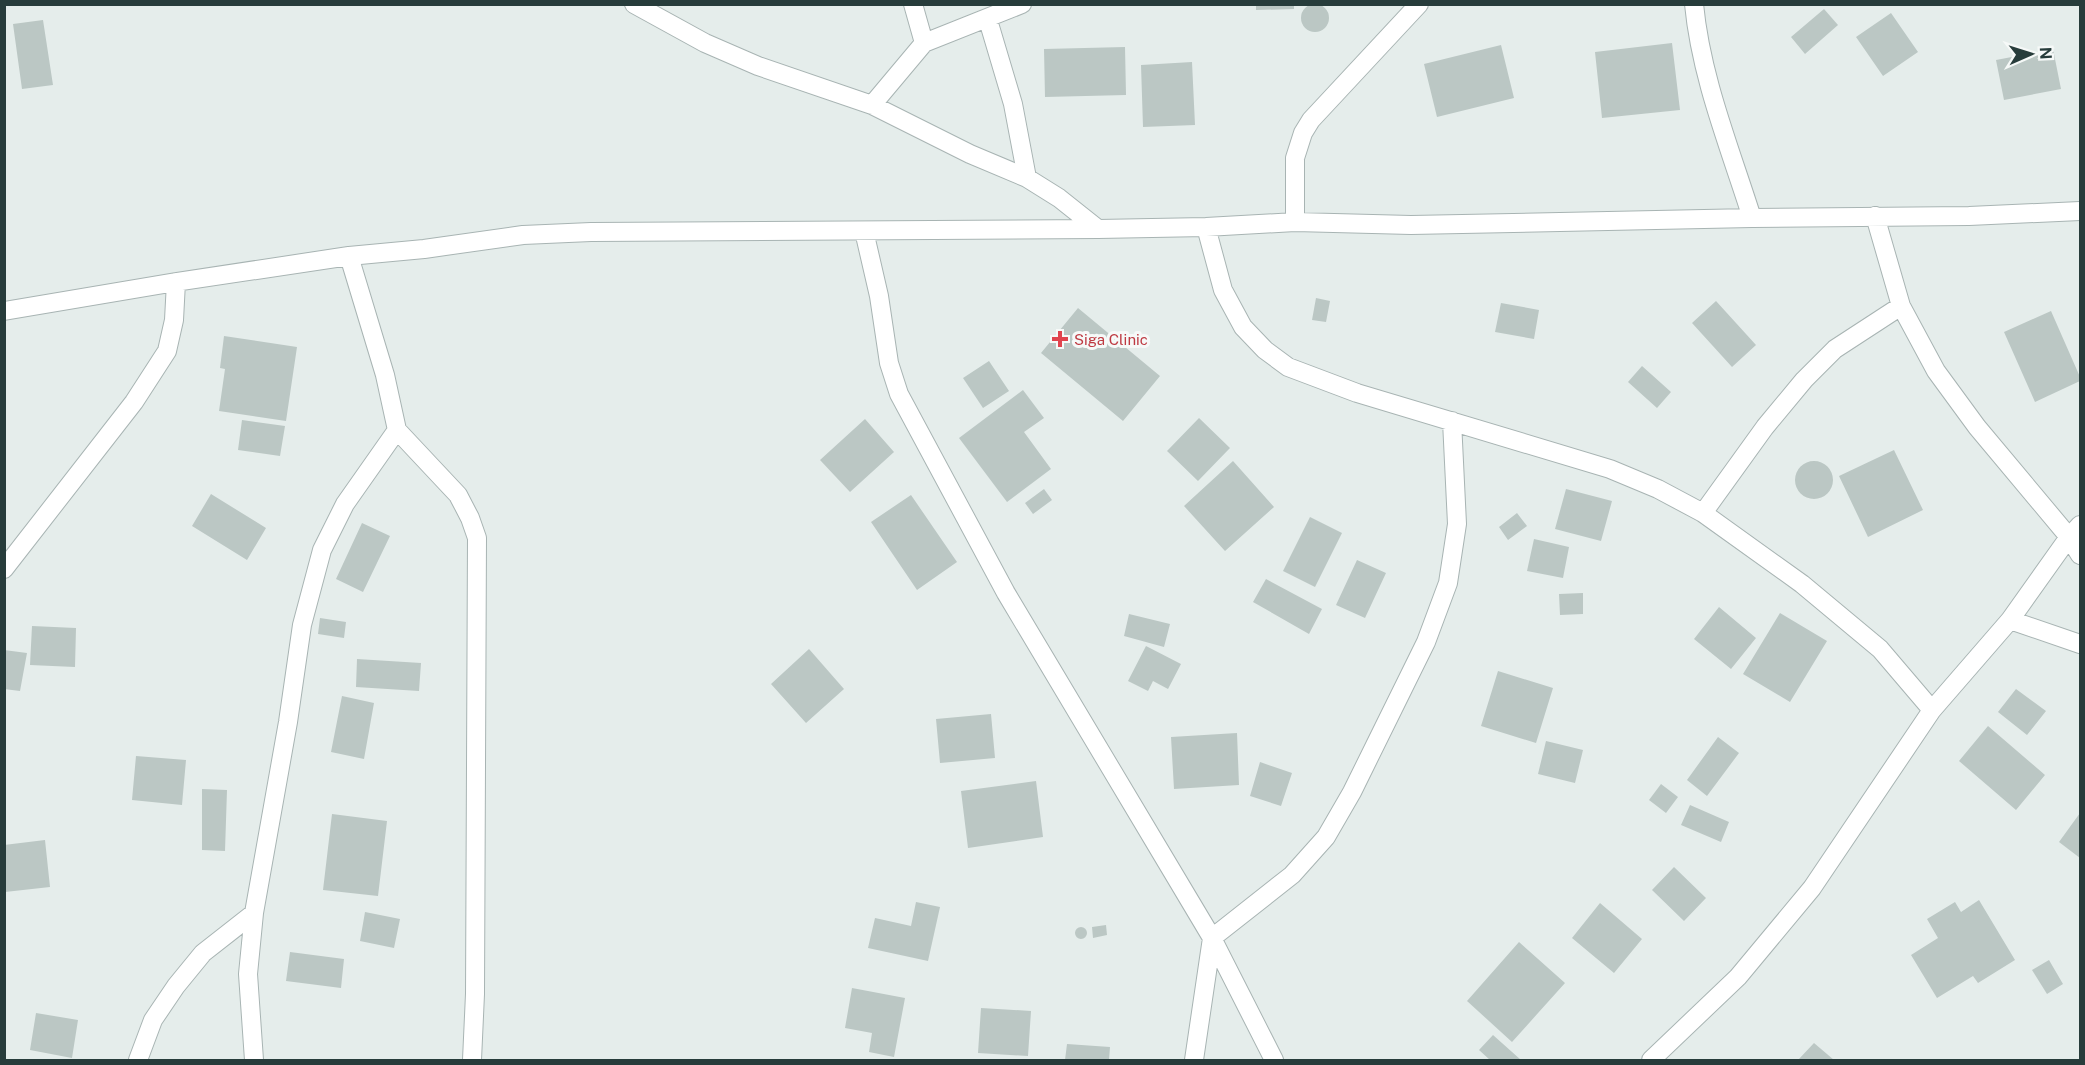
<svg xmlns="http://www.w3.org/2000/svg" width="2085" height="1065" font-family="'Public Sans',sans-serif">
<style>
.building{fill:#bbc7c4}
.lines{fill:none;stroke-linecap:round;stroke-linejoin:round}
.minor-casing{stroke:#a8b4b3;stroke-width:20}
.minor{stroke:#fff;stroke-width:18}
.health-dot{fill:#e0444e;stroke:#f6f9f8;stroke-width:2}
.labels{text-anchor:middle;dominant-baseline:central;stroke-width:6;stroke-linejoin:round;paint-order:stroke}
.health-label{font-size:15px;fill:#be3a42;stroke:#f6f9f8;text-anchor:start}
</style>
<rect width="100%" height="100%" fill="#e5edeb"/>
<path class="building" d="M1256,4H1294V9L1256,10Z
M1301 18a14 14 0 1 1 28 0a14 14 0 1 1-28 0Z
M1824,9L1838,25L1805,54L1791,37Z
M1891,13L1918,52L1883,76L1856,37Z
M43,20L53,85L22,89L13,24Z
M1672,43L1680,110L1602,118L1595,52Z
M1501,45L1514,98L1437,117L1424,64Z
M1125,47L1126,95L1045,97L1044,49Z
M2053,49L2061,89L2004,100L1996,60Z
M1192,62L1195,125L1143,127L1141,65Z
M1316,298L1330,301L1326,322L1312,320Z
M1716,301L1756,345L1732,367L1692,323Z
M1501,303L1539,310L1534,339L1495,332Z
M1078,308L1160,376L1123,421L1041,353Z
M2051,311L2080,377V381L2035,402L2004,332Z
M224,336L297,347L286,421L219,411L225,369L220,368Z
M989,361L1009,391L983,408L963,378Z
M1642,366L1671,392L1657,408L1628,382Z
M1023,390L1044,418L1024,432L1051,469L1007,502L959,438Z
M1199,418L1230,448L1198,481L1167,451Z
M865,419L894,452L850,492L820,460Z
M242,420L285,426L280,456L238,450Z
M1894,450L1923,510L1868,537L1839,476Z
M1795 480a19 19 0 1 1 38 0a19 19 0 1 1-38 0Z
M1233,461L1274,507L1225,551L1184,506Z
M1044,489L1052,500L1033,514L1025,503Z
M1566,489L1612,501L1601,541L1555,529Z
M211,494L266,528L247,560L192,526Z
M911,495L957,562L917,590L871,522Z
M1517,513L1527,526L1508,540L1499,527Z
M1310,517L1342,533L1315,587L1283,571Z
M362,523L390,536L363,592L336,579Z
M1534,539L1569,547L1563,578L1527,571Z
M1357,560L1386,573L1365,618L1336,605Z
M1266,579L1322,609L1309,634L1253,602Z
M1583,593V614L1560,615L1559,594Z
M1719,607L1756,638L1731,669L1694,639Z
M1780,613L1827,641L1790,702L1743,674Z
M1129,614L1170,624L1164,647L1124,636Z
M320,618L346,622L344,638L318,634Z
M32,626L76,628L75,667L30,665Z
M1146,646L1181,664L1168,689L1153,681L1148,691L1128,681Z
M809,649L844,689L806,723L771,684Z
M4,650L27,653L20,691L4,689Z
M357,659L421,663L419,691L356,687Z
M1498,671L1553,688L1536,743L1481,726Z
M2016,689L2046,711L2027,735L1998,712Z
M342,696L374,703L364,759L331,752Z
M991,714L995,758L940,763L936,719Z
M1988,726L2045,775L2016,810L1959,761Z
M1237,733L1239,785L1174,789L1171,737Z
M1718,737L1739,753L1707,796L1687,780Z
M1546,741L1583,750L1575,783L1538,774Z
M136,756L186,760L182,805L132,800Z
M1260,762L1292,773L1281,806L1250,796Z
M1036,781L1043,837L968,848L961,791Z
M1661,784L1678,797L1666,813L1649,800Z
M202,789L227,790L225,851L202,850Z
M1690,805L1729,822L1721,842L1681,825Z
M2080,813V858L2059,842Z
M332,814L387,821L378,896L323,890Z
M45,840L50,887L5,892L4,845Z
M1674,867L1706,898L1684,921L1652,890Z
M1979,900L2015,960L1978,983L1973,976L1937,998L1911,955L1938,938L1927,919L1955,902L1961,912Z
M916,902L940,907L928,961L868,948L875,918L911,926Z
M1600,903L1642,939L1614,973L1572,938Z
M365,912L400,919L394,948L360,941Z
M1106,925L1107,935L1093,938L1092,927Z
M1075 933a6 6 0 1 1 12 0a6 6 0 1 1-12 0Z
M1519,942L1565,983L1512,1042L1467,1001Z
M290,952L344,959L341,988L286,981Z
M2049,960L2063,984L2047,994L2032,970Z
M852,988L905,998L894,1057L869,1052L872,1033L845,1028Z
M981,1008L1031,1011L1028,1056L978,1053Z
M36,1013L78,1020L72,1058L30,1050Z
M1493,1035L1521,1060H1490L1479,1050Z
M1814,1043L1834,1060H1798Z
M1067,1044L1110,1047L1109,1060H1065Z"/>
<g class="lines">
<g class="minor-casing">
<path id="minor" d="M634,4L705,43L758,66L872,105L970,154L1027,178L1059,198L1098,229
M913,4L924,43
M1694,4C1701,78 1730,148 1752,218
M988,20L1013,104L1027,178
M872,105L924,43L1022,4
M1875,216L1901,306L1936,371L1977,427L2069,537L2080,555
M1295,222V158L1303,133L1311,120L1419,4
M1206,227L1223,290L1243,327L1265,350L1288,367L1357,393L1610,469L1658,489L1703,513L1802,584L1880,649L1932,710
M864,231L879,296L889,363L899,394L1006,593L1212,938L1274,1060
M349,256L385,375L397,430L458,495L470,518L477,538L475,994L472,1060
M4,311L176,282L349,256L424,249L523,235L591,232L1098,229L1206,227L1295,222L1411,225L1752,218L1969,216L2080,211
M1703,513L1765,427L1804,380L1835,349L1901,306
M4,569L134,402L167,351L174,320L176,282
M2010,620L2080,644
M138,1060L153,1020L176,986L203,953L254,913
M254,1060L248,974L254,913L288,722L302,625L322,550L345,504L397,430
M1194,1060L1212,938L1292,875L1326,837L1352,792L1426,642L1448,583L1457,524L1452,421
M1651,1060L1738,977L1812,888L1932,710L2010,620L2069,537L2080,525"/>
</g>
<use href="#minor" class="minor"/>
</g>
<path class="health-dot" d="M1057 330h6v6h6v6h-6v6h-6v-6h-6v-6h6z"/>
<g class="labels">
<g class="health-label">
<text x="1074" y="339">Siga Clinic</text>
</g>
</g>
<rect width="2085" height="1065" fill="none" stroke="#273c3b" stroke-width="12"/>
<g transform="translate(2031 54) rotate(87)" stroke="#f6f9f8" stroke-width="4.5" paint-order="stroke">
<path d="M0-4.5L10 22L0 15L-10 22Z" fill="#273c3b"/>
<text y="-9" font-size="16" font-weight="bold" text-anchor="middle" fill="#273c3b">N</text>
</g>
</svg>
